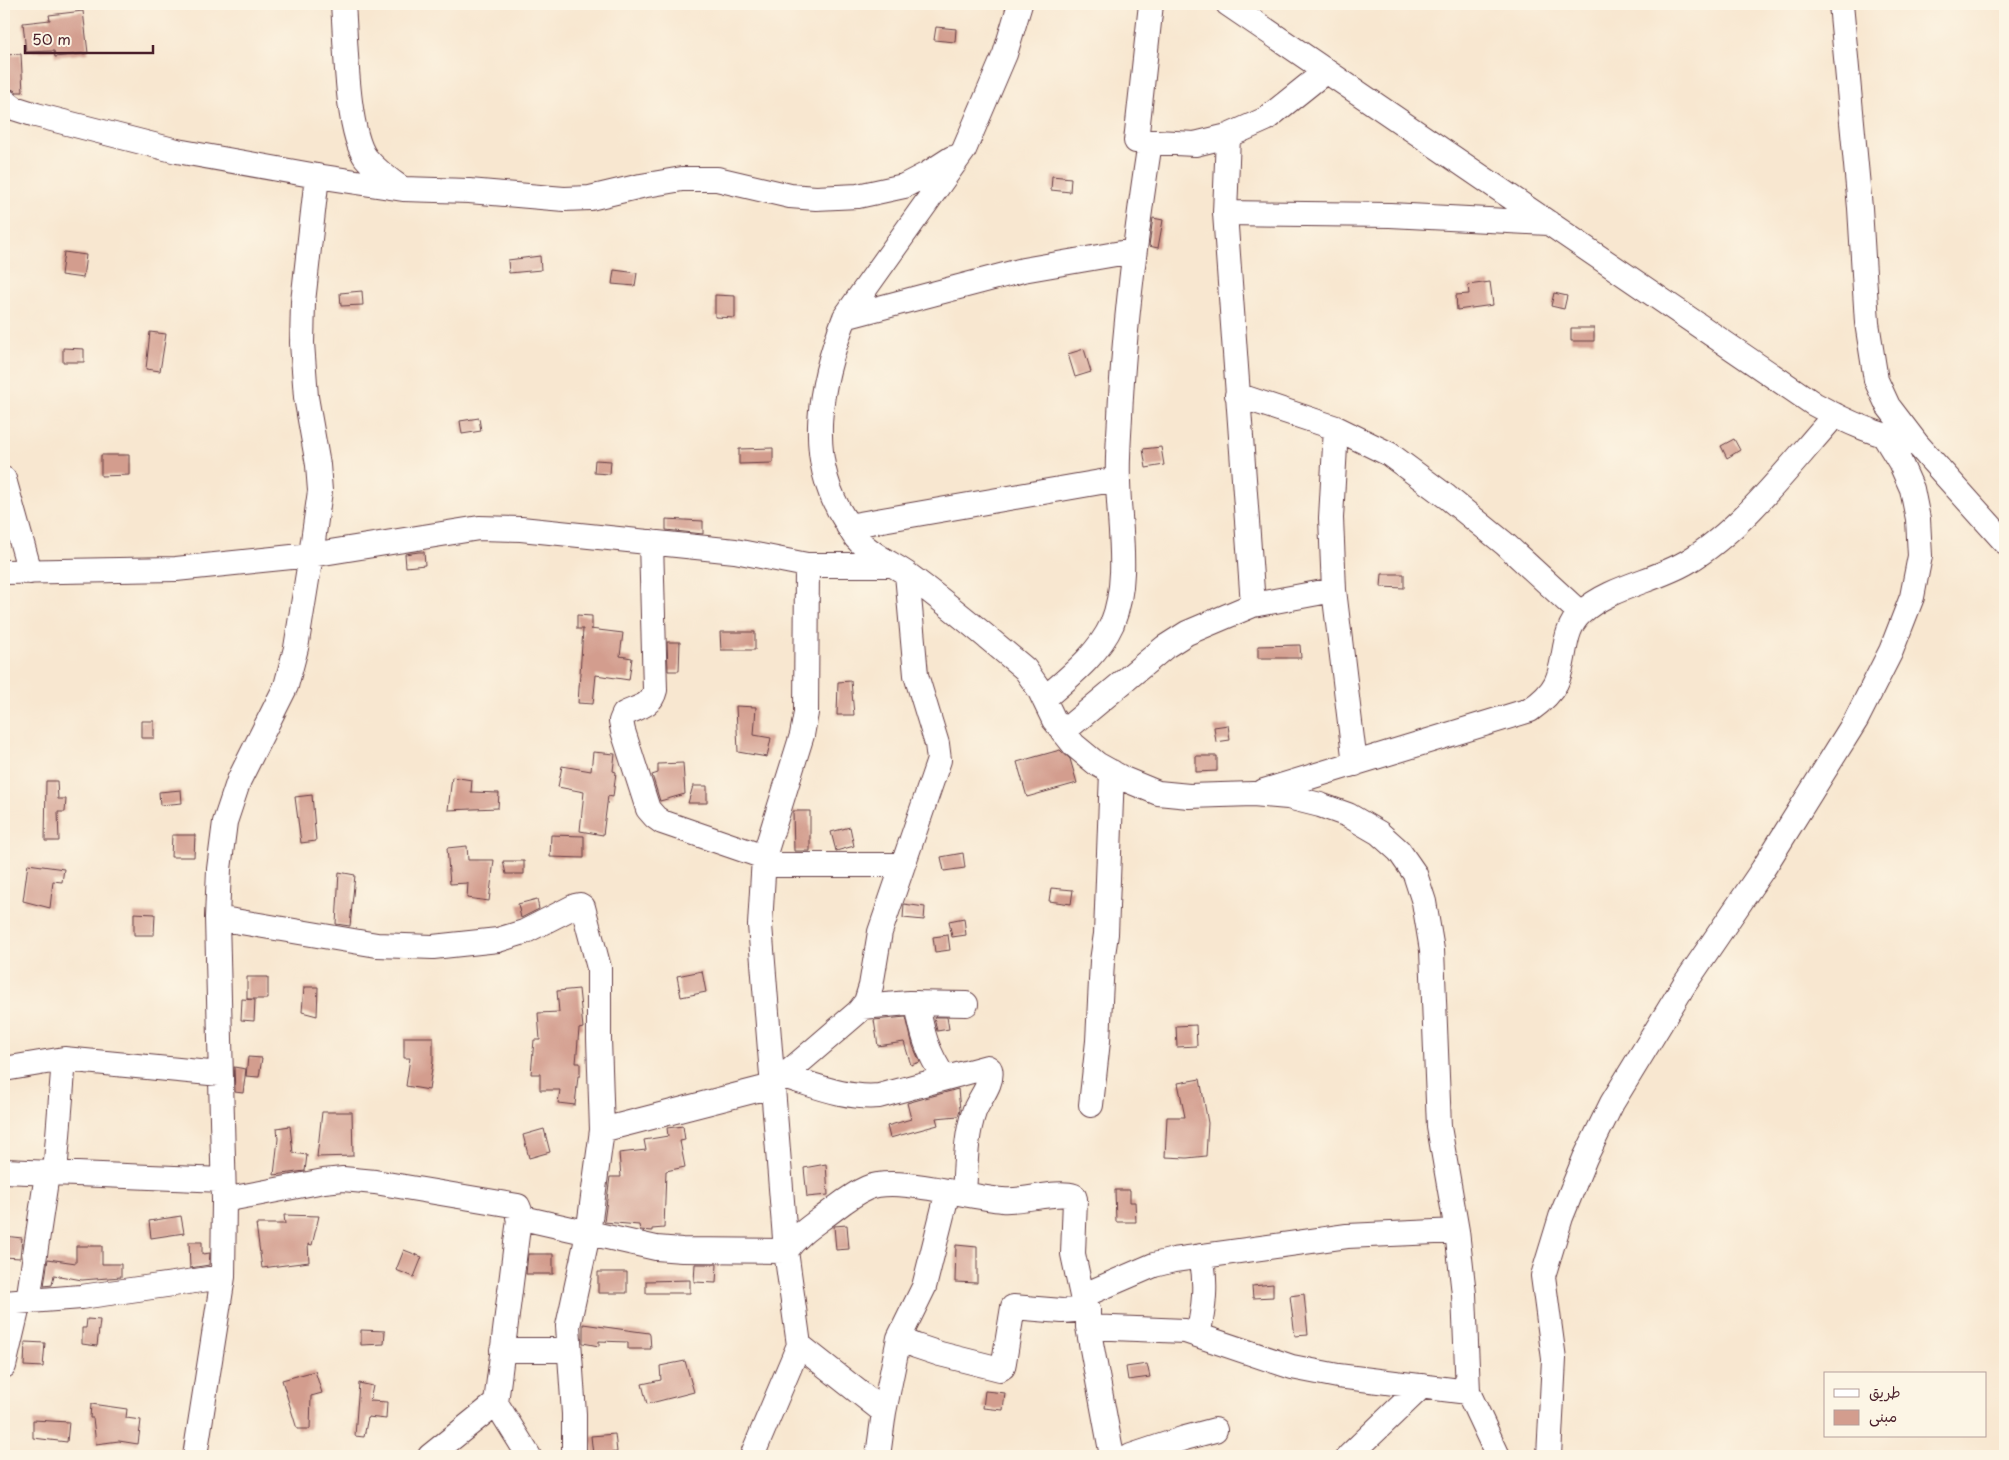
<svg xmlns="http://www.w3.org/2000/svg" width="2009" height="1460" font-family="'Playpen Sans','Playpen Sans Arabic',sans-serif">
<style>
.building{fill:#d39d8e}
.lines{fill:none;stroke-linecap:round;stroke-linejoin:round}
.minor-casing{stroke:#643d44;stroke-width:26}
.minor{stroke:#fff;stroke-width:24}
</style>
<rect width="100%" height="100%" fill="#fcf5e5"/>
<filter id="ink" filterUnits="userSpaceOnUse"><feTurbulence type="fractalNoise" baseFrequency=".02" numOctaves="2"/><feDisplacementMap in="SourceGraphic" scale="10" xChannelSelector="R" yChannelSelector="G"/><feConvolveMatrix kernelMatrix="1 2 1 2 8 2 1 2 1" color-interpolation-filters="sRGB"/></filter>
<filter id="wash" filterUnits="userSpaceOnUse"><feTurbulence type="fractalNoise" baseFrequency=".0096" numOctaves="4" result="noise"/><feDisplacementMap in="SourceGraphic" scale="20" xChannelSelector="R" yChannelSelector="G"/><feGaussianBlur stdDeviation="1.12" result="paint"/><feColorMatrix in="noise" values="0 0 0 0 0 0 0 0 0 0 0 0 0 0 0 0 0 1.4 0 .05"/><feComposite in="paint" operator="in"/></filter>
<g filter="url(#wash)">
<rect width="100%" height="100%" fill="#f8e7d0"/>
<g id="blocks">
<path class="building" d="M83,11L88,53L55,57L54,51L26,52L23,23L50,20L49,15Z
M936,27L956,29L955,42L934,40Z
M21,54L23,92H17L8,87L5,55Z
M1052,176L1071,178L1070,192L1051,190Z
M1153,218L1163,220L1158,248L1149,246Z
M64,252L86,255L83,278L61,275Z
M540,256L541,270L509,273L508,260Z
M614,270L637,273L635,286L612,284Z
M1490,282L1493,305L1457,310L1456,295L1469,294L1468,285Z
M362,291L363,305L341,306L340,293Z
M1554,293L1567,296L1564,309L1551,306Z
M715,295L735,296V318L715,317Z
M1571,328H1594V341H1571Z
M150,332L166,334L160,371L146,369Z
M63,348L84,349V362H63Z
M1084,349L1091,372L1075,377L1068,354Z
M479,418L481,431L462,434L460,421Z
M1734,439L1740,450L1727,458L1721,446Z
M1161,447L1164,465L1146,468L1143,449Z
M773,448V463L739,464V449Z
M101,455H129V475L101,476Z
M595,460L611,461L610,474L594,473Z
M666,519L703,521V534L666,530Z
M419,552H424L425,565L406,567L405,554Z
M1382,574H1404V588L1381,587Z
M577,615L592,616V629H590L623,633L620,656L632,658L629,680L596,675L593,704L578,703L583,629H577Z
M720,632H755V650H721Z
M667,642H680L679,671H668Z
M1300,645L1301,658H1258V646Z
M851,681L854,715H837L838,682Z
M736,706L756,707L754,735L771,738L767,757L738,752Z
M141,721H154V738H141Z
M1228,725L1230,740L1216,742L1214,727Z
M1060,750L1070,759L1077,783L1027,797L1017,762Z
M593,752L615,754L613,771L616,772L613,797L608,796L603,835L580,831L584,792L558,787L562,766L591,771Z
M1196,756H1217V771L1196,772Z
M683,763L685,794L660,801L652,775L658,773V764Z
M452,777L472,780L471,792L499,793L498,808L448,810Z
M46,781H57L58,799H66L65,812H58L59,841H45Z
M693,786H707V803H688Z
M181,790L182,803L160,805L159,792Z
M312,795L316,841L301,843L295,797Z
M793,811H810V851H794Z
M850,827L854,846L836,851L831,832Z
M172,835H195L194,857H171Z
M551,835L584,836V858L550,857Z
M467,846L468,860H494L489,901L467,898L468,883L450,884L447,848Z
M963,853L965,868L944,871L941,857Z
M503,861H524V874H506Z
M28,864L64,869L62,882L53,881L50,908L23,901Z
M339,872L355,875L350,926L336,924Z
M1051,888L1073,890L1071,904L1049,901Z
M537,899L539,909L521,918L518,904Z
M904,904L925,907L924,920L903,918Z
M134,913L155,914L154,935H134Z
M964,918L966,935L952,937L949,921Z
M948,935L950,950L935,952L933,937Z
M702,971L706,992L681,997L677,976Z
M247,977H268V999H247Z
M304,987H318L317,1016L302,1012Z
M579,989L583,1028L579,1029L576,1063H580V1076H578L575,1105L558,1103L560,1090H540V1074H531L534,1040H540L538,1013L559,1012L557,991Z
M242,999L255,1000L254,1021L241,1020Z
M906,1017L913,1046L920,1062L911,1065L904,1042L878,1046L874,1020Z
M934,1017H947L949,1029L937,1031Z
M1196,1025L1197,1046L1177,1047L1176,1026Z
M404,1037H433V1061L429,1090L406,1086L410,1058H404Z
M248,1057L262,1058L259,1077L246,1076Z
M234,1067L246,1069L243,1093L235,1092Z
M1200,1079L1208,1123L1206,1156L1187,1158L1165,1157L1167,1117H1185L1178,1083Z
M958,1089L960,1110L958,1116L936,1118L938,1125L890,1138L887,1126L911,1119L907,1103Z
M322,1112H352L353,1156L317,1157Z
M290,1126L293,1153L307,1155L305,1171L274,1175L278,1139L277,1128Z
M683,1126L685,1140L680,1141L685,1167L666,1171L664,1228L652,1229V1231L640,1230L639,1225L604,1222L610,1177H621L619,1153L646,1150L644,1140L668,1136L667,1128Z
M544,1129L550,1152L529,1158L523,1135Z
M826,1164L828,1195L807,1197L804,1168Z
M1115,1190H1130V1202H1135L1136,1222H1116Z
M284,1215L319,1216L312,1245L308,1244L309,1262L262,1268L256,1224H285Z
M181,1216L184,1233L151,1238L149,1221Z
M847,1225L849,1249L836,1250L834,1226Z
M4,1236L22,1238L20,1258L4,1257Z
M189,1242H202V1254L210,1253L209,1265L190,1268Z
M956,1245L977,1247V1283L955,1282Z
M76,1246H102V1264H121V1277L82,1280L54,1275L52,1285L44,1286L48,1259L76,1263Z
M404,1250L422,1257L414,1277L396,1270Z
M528,1254H553V1274H526Z
M695,1264H717L716,1283L694,1282Z
M598,1272H627V1293H598Z
M690,1280V1293H646V1281Z
M1273,1284V1297L1253,1298L1252,1286Z
M1304,1294L1308,1335L1295,1336L1290,1296Z
M87,1319L100,1320L97,1346L82,1344V1328H86Z
M583,1324L649,1333L650,1335L651,1349H628V1342L599,1341V1346L583,1343Z
M361,1330L385,1331L384,1344L361,1345Z
M25,1342L45,1343L43,1367L24,1366Z
M685,1361L694,1392L647,1404L642,1384L661,1380L660,1366Z
M1147,1364L1150,1377L1128,1380L1126,1367Z
M315,1371L322,1393L311,1396L310,1429H297L282,1380Z
M359,1383L373,1386L370,1401L387,1402L386,1419L368,1417L364,1437L355,1436Z
M985,1391L1005,1393L1003,1410L983,1408Z
M91,1404L127,1409L126,1418L141,1420L138,1444L119,1441L96,1444L93,1418H90Z
M33,1420L69,1422L67,1442L33,1438Z
M615,1434L617,1452L593,1455L591,1436Z"/>
</g>
</g>
<g filter="url(#ink)">
<use href="#blocks" fill-opacity="0" stroke="#643d44" stroke-width="1"/>
<g class="lines">
<g class="minor-casing">
<path id="minor" d="M343,4C346,40 346,131 366,158C376,170 388,179 401,188
M1020,4L1005,54L964,150L845,317C820,382 804,458 845,520C849,526 852,534 857,539C870,554 891,563 907,574C947,603 987,637 1025,669L1039,689L1054,720L1074,745L1097,764L1124,779L1158,793L1189,796L1253,794L1288,797L1320,805L1348,815L1379,833L1399,851L1415,874L1424,902L1432,950L1439,1127L1457,1231L1464,1294L1468,1392L1498,1456
M1151,4L1136,141L1195,144L1228,136L1266,119L1326,71
M1228,4L1814,404C1850,424 1877,435 1917,444
M1841,4L1860,208L1867,323L1876,380L1888,406L1917,444L2005,542
M4,100L14,108L36,115L177,151L317,176L403,189L469,191L564,199L590,198L641,186L682,179H717L790,196L816,198L858,196L904,186L927,174L952,158
M1228,136L1225,213L1390,215L1549,223
M1225,213L1253,605
M845,317L1023,270L1133,251
M1237,395L1336,428L1389,454L1447,497L1505,544L1580,613
M1336,428L1331,518L1334,590L1355,764
M4,479L30,572
M848,526L1118,479
M651,542L655,690C651,707 637,707 624,714L621,721L623,731L648,809L655,817L662,822L764,857L769,863L775,865H903
M4,572L176,569L311,555L479,528L521,529L735,551L807,565H891
M1044,699C1069,677 1098,655 1112,624C1130,580 1119,527 1118,481C1117,459 1119,438 1120,416C1124,324 1136,233 1150,142
M1063,732L1165,647L1187,633L1253,605L1334,590
M1264,791L1530,710C1540,703 1550,695 1556,683C1567,661 1561,631 1581,613C1609,587 1655,581 1687,562C1743,529 1791,464 1835,415
M217,918L377,945L433,947L498,940L524,932L575,906L580,905L583,907L599,968V1039L602,1130L588,1234L568,1326L574,1414V1456
M917,1003C922,1033 927,1052 944,1077
M862,1007L909,1003L966,1004
M4,1069L64,1059L220,1074
M783,1076C814,1085 846,1099 879,1096L987,1067L990,1069C994,1083 978,1100 974,1112C965,1138 966,1167 964,1194
M1091,1105L1098,1041L1102,961L1106,934L1112,772
M602,1130L772,1086L858,1012L866,1002L871,986L880,932L939,760L937,744L916,675L907,574
M4,1171L223,1180
M55,1174L64,1059
M224,1200L324,1181L343,1179L375,1182L518,1206L520,1211L496,1403L529,1456
M518,1217L656,1248L682,1250L786,1251
M786,1251C797,1235 813,1225 829,1213C841,1204 853,1194 867,1188C896,1175 969,1198 1002,1200C1023,1202 1056,1190 1074,1196L1075,1199L1073,1254L1082,1296L1088,1309V1327L1112,1456
M1082,1296L1154,1265L1174,1260L1347,1236L1457,1231
M28,1301L47,1174
M4,1303L81,1297L223,1277
M1088,1327L1185,1331L1292,1367L1338,1376L1468,1392
M1198,1335C1204,1308 1207,1283 1201,1256
M899,1338L916,1346L940,1354L1000,1369L1003,1367L1004,1362L1013,1307L1062,1311L1088,1309
M799,1345L884,1412
M502,1350H569
M4,1366L19,1302
M195,1456L223,1277L224,1200L217,918L219,869L225,822L239,780L286,686L296,648L311,555L320,491L318,465L306,397L302,343L303,302L317,176
M430,1456L496,1403
M752,1456L799,1345L786,1251L760,925L764,857L802,735L806,713L807,565
M878,1456L884,1412L899,1338L924,1287L948,1191
M1131,1456L1185,1438L1215,1430
M1349,1456L1422,1386
M1549,1456L1554,1359L1543,1276L1561,1217L1585,1158L1612,1103L1684,985L1763,869L1856,720L1891,651L1912,597L1920,556L1918,519L1912,489L1900,462L1884,436"/>
</g>
<use href="#minor" class="minor"/>
</g>
</g>
<rect width="2009" height="1460" fill="none" stroke="#fcf5e5" stroke-width="20"/>
<rect x="1824" y="1372" width="162" height="65" fill="#fcf5e5" stroke="#b59f9b"/>
<rect x="1834" y="1389" width="25" height="8" fill="#ffffff" stroke="#b59f9b"/>
<text x="1869" y="1398" font-size="15" fill="#4a1f2b">طريق</text>
<rect x="1834" y="1410" width="25" height="15" fill="#d39d8e" stroke="#b59f9b"/>
<text x="1869" y="1422" font-size="15" fill="#4a1f2b">مبنى</text>
<path d="M25 45v8h128v-8" fill="none" stroke="#4a1f2b" stroke-width="2.5"/>
<text x="32" y="45" font-size="15" fill="#4a1f2b" stroke="#fcf5e5" stroke-width="4" paint-order="stroke">50 m</text>
</svg>
